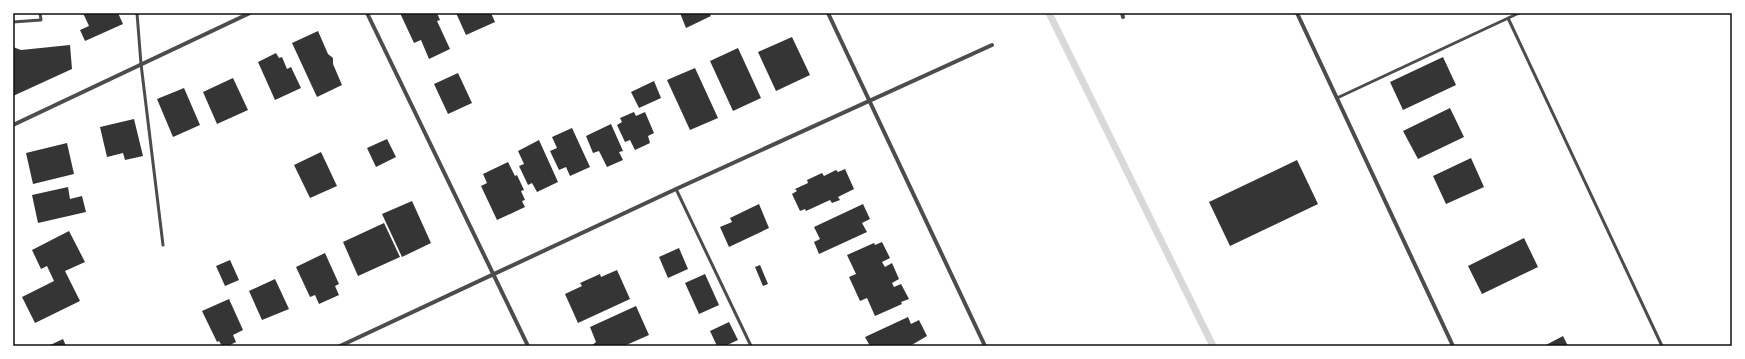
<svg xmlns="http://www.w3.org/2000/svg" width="1745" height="359" font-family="'DejaVu Sans',sans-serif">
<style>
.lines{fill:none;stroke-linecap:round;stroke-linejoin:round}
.stream{stroke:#d9d9d9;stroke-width:7}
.building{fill:#353535}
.service{stroke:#4c4c4c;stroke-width:3}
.minor{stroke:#4c4c4c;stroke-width:4}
.neatline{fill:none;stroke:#111;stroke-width:1.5}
</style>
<rect width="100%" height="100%" fill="#fff"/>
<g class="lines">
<path class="stream" d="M1049,13L1213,346"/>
</g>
<path class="building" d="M83,13H118L123,24L85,41L80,30L89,26Z
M400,13H437L440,20L437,21L450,49L429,59L421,40L414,43Z
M456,13H491L495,22L466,35Z
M680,13H709L711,16L686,28Z
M318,31L328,54L333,58V64L342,85L317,97L292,43Z
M792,37L810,75L776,91L758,52Z
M70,45L72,69L13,96V47L21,50Z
M738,48L761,98L733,111L710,61Z
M276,53L279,58L282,57L287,69L291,67L301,88L275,100L258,62Z
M1443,57L1456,85L1403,110L1390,82Z
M695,68L718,118L690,130L667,80Z
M458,73L472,103L448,114L434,84Z
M233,78L248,110L217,124L203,92Z
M654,81L661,98L639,108L631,92Z
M184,88L200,125L173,137L157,99Z
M1450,108L1464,137L1418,159L1403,131Z
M634,112L636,116L645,112L654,133L648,136L650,143L635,150L630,140L625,142L617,125L622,122L620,118Z
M134,119L143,156L125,160L123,153L107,157L100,127Z
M611,124L623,151L619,152L623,160L607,167L599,151L593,153L586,136Z
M572,128L590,167L570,176L566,167L559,170L550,151L557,148L552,137Z
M387,139L396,157L376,167L367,148Z
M539,140L558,182L537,192L532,183L528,185L519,166L524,164L518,151Z
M67,143L74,174L33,184L26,153Z
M321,152L337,186L310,198L294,165Z
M1471,158L1484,187L1446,204L1433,176Z
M1297,160L1318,204L1230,246L1209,202Z
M508,162L515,176L517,175L524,190L521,191L525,200L522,201L525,207L497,220L481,186L487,183L483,174Z
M845,169L854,189L838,197L840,200L832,203L830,200L806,211L805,209L800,211L792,194L797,191L795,189L808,183L807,180L822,173L824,176L836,170L838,172Z
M68,187L70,199L82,196L86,212L38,223L32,195Z
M412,201L431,243L402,257L382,214Z
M759,204L769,228L729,247L720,227L732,222L730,218Z
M863,204L870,219L862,223L867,232L819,254L814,242L820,239L814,227Z
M384,223L400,257L358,276L343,242Z
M69,231L85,262L65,271L80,301L35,323L22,297L54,281L47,266L41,269L32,250Z
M1524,238L1538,267L1482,294L1468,266Z
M882,242L890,258L882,262L885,267L892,263L899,279L892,283L894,287L901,284L909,299L901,302L902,304L875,316L867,298L860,301L849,277L856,274L847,255L874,243L875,245Z
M679,248L688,269L668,278L659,257Z
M325,253L339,284L335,286L339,295L319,304L315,295L310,297L296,267Z
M230,260L239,280L225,286L216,266Z
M760,265L768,284L763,286L755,267Z
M617,270L630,299L578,323L565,294L582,286L580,283L600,274L601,277Z
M705,274L719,305L699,314L685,283Z
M275,279L289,309L262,320L249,291Z
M229,299L243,330L233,335L236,342L228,346H222L219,341L217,342L202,311Z
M636,306L649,335L624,346H591L596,342L590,327Z
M908,317L911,324L919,320L927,336L910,346H870L865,337Z
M729,322L738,340L725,346H717L710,331Z
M1563,336L1568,346H1544Z
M63,339L66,346H48Z"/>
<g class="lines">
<path class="service" d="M137,13L141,64L163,245
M1508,18L1662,346
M13,22L41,20L40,13
M1337,98L1519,13
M676,189L751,346"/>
<path class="minor" d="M367,13L528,346
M828,13L985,346
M1122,13L1123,17
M1297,13L1453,346
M13,125L250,13
M340,346L676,189L992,45"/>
</g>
<rect width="1745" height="359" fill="none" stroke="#ffffff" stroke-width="28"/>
<rect x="14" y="14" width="1717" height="331" class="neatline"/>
</svg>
